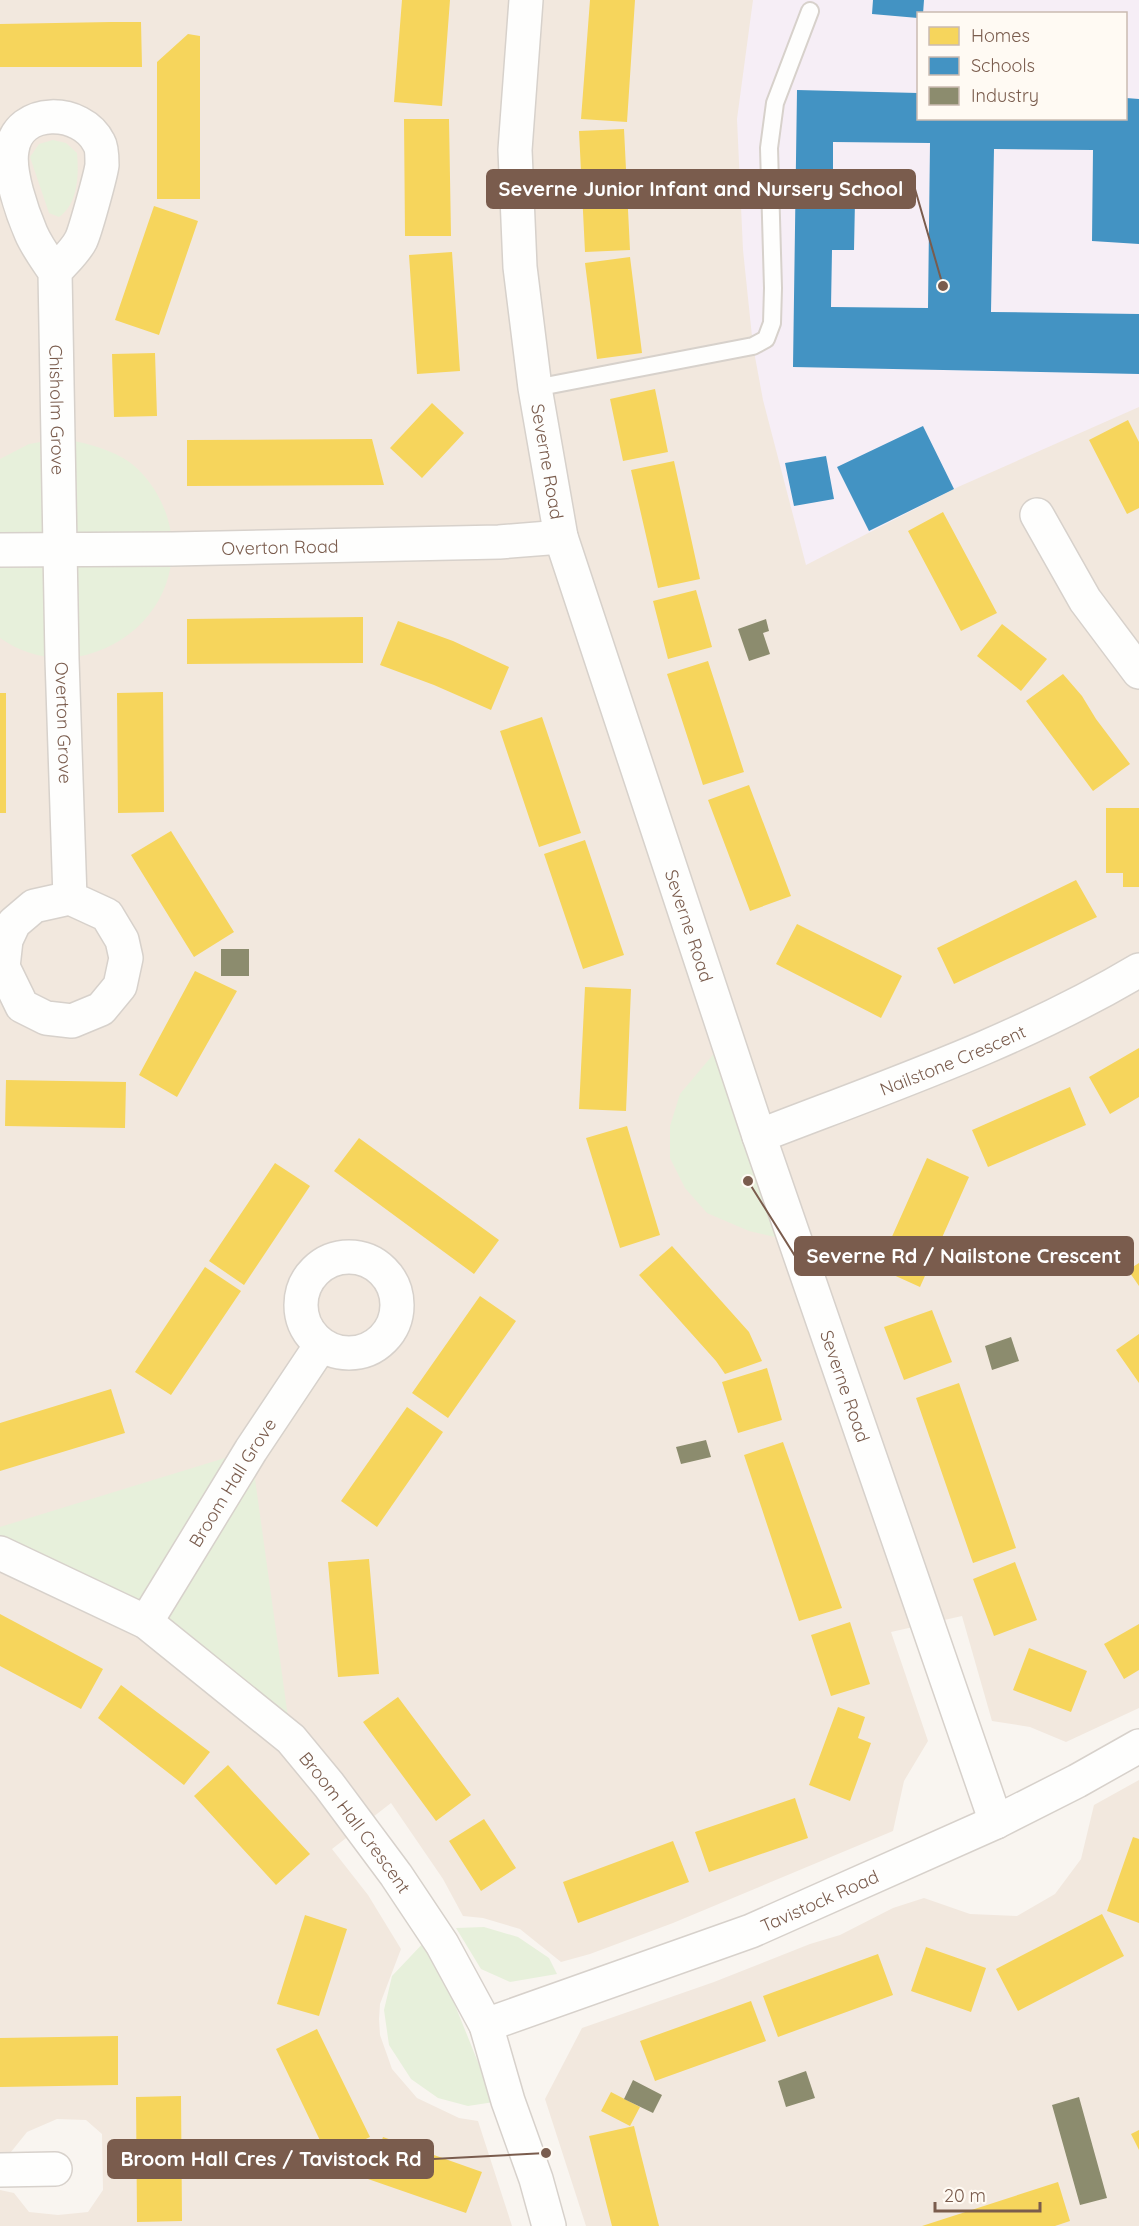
<svg xmlns="http://www.w3.org/2000/svg" width="1139" height="2226" font-family="Quicksand,sans-serif">
<style>
.residential{fill:#f2e8de;fill-rule:evenodd}
.education{fill:#f6eef6;fill-rule:evenodd}
.green{fill:#e7f0db}
.homes{fill:#f6d55c}
.schools{fill:#4393c3;fill-rule:evenodd}
.industry{fill:#8c8c6e}
.lines{fill:none;stroke-linecap:round;stroke-linejoin:round}
.service-casing{stroke:#d7d1cb;stroke-width:20}
.minor-casing{stroke:#d7d1cb;stroke-width:36}
.service{stroke:#fefefd;stroke-width:16}
.minor{stroke:#fefefd;stroke-width:33}
.labels{text-anchor:middle;dominant-baseline:central;stroke-width:6;stroke-linejoin:round;paint-order:stroke}
.street-label{font-size:18px;fill:#7a5c4d;stroke:#fffaf3}
.leader{fill:none;stroke:#7a5c4d;stroke-width:2}
.callout-dot{fill:#7a5c4d;stroke:#fffaf3;stroke-width:2}
.callout{fill:#7a5c4d;stroke:#7a5c4d;stroke-width:2}
.callout-label{font-size:20px;text-anchor:middle;font-weight:bold;fill:#fff}
</style>
<rect width="100%" height="100%" fill="#f9f5f0"/>
<path class="residential" d="M0,0H1139V1708L1066,1742L1030,1727L992,1721L962,1616L891,1632L928,1741L904,1781L893,1831L673,1923L590,1954L561,1962L520,1929L483,1918L463,1916L443,1879L391,1803L332,1849L368,1895L401,1949L380,2004L379,2019L380,2035L392,2069L417,2098L459,2118L478,2121L512,2226H0V2190L14,2193L29,2212L58,2215L88,2212L103,2190L102,2134L86,2120L57,2119L27,2132L11,2152L0,2155ZM918,14H1126V118H918Z
M1139,1780V2226H586L545,2099L582,2028L714,1982L810,1944L840,1935L893,1908L924,1898L970,1914L1017,1916L1055,1894L1081,1859L1094,1805Z"/>
<path class="education" d="M753,0H1139V407L958,487L806,565L763,400L753,346L743,250L737,119ZM918,14H1126V118H918Z"/>
<path class="green" d="M53,140L66,143L77,153C79,175 78,204 59,217L49,213L30,157L39,144Z
M58,439C81,441 103,447 123,458C136,465 150,481 157,494C195,560 158,636 86,655C55,662 26,656 0,638V459L29,444Z
M727,1038L796,1242L749,1231L707,1213L685,1188L670,1158V1126L680,1094Z
M251,1450L291,1739L146,1622L0,1553V1527Z
M484,1927L518,1937L549,1958L557,1974L510,1982L481,1969L456,1928Z
M428,1938L494,2102L468,2106L438,2098L411,2079L389,2045L384,2010L392,1976Z"/>
<path class="homes" d="M402,0H450L442,106L394,102Z
M590,0H635L627,122L581,119Z
M111,22H141L142,67H0V24Z
M188,34L200,36V199H157V62Z
M404,119H449L451,236H405Z
M624,129L630,250L585,252L579,131Z
M154,206L198,221L159,335L115,320Z
M452,252L460,371L417,374L409,255Z
M630,257L642,353L597,359L585,263Z
M155,353L157,416L114,417L112,354Z
M655,389L668,452L623,461L610,399Z
M432,403L464,433L422,478L390,448Z
M1128,420L1139,442V508L1127,514L1089,440Z
M372,439L384,485L187,486V440Z
M674,461L700,579L658,588L631,470Z
M943,512L997,613L961,631L908,531Z
M696,590L712,647L668,659L653,601Z
M363,617V663L187,664V619Z
M398,621L453,641L509,667L491,710L434,685L380,665Z
M1002,624L1047,659L1021,691L977,656Z
M708,661L744,772L703,785L667,674Z
M1063,674L1082,696L1096,719L1130,764L1093,791L1026,701Z
M163,692L164,812L118,813L117,693Z
M0,693H6V813H0Z
M542,717L581,833L539,847L500,731Z
M749,785L791,896L750,911L708,800Z
M1106,808H1139V887H1123V873H1106Z
M171,831L234,932L194,957L131,855Z
M585,840L624,955L583,969L544,854Z
M1076,880L1097,917L954,984L937,948Z
M797,924L902,976L881,1018L776,964Z
M195,971L237,991L177,1097L139,1075Z
M585,987L631,989L626,1111L579,1109Z
M1139,1048V1097L1110,1114L1089,1077Z
M6,1080L126,1082L125,1128L5,1126Z
M1070,1087L1086,1125L988,1167L972,1130Z
M627,1126L660,1235L620,1248L586,1138Z
M359,1138L499,1240L474,1274L334,1171Z
M927,1158L969,1177L920,1287L878,1268Z
M275,1163L310,1186L244,1285L209,1261Z
M672,1246L749,1332L762,1361L725,1374L716,1361L639,1275Z
M1139,1263V1286L1128,1270Z
M205,1267L241,1291L171,1395L135,1372Z
M480,1296L516,1321L448,1418L412,1393Z
M932,1310L952,1362L904,1380L884,1327Z
M1139,1334V1383L1116,1350Z
M767,1368L782,1420L738,1433L722,1382Z
M959,1383L1016,1548L973,1563L916,1398Z
M111,1389L125,1433L0,1471V1423Z
M407,1407L443,1432L377,1527L341,1501Z
M783,1442L842,1608L799,1621L744,1455Z
M369,1559L379,1674L338,1677L328,1562Z
M1015,1562L1037,1620L994,1636L973,1579Z
M0,1614L103,1669L81,1709L0,1666Z
M850,1622L870,1684L831,1696L811,1635Z
M1139,1624V1670L1124,1679L1104,1644Z
M1029,1648L1087,1671L1071,1712L1013,1690Z
M121,1685L210,1752L184,1785L98,1718Z
M398,1697L471,1795L436,1821L363,1722Z
M838,1707L865,1717L858,1738L871,1743L850,1801L809,1785Z
M228,1765L310,1854L276,1885L194,1796Z
M795,1798L808,1838L709,1872L695,1832Z
M484,1819L516,1868L481,1891L449,1841Z
M1133,1837L1139,1839V1923L1107,1911Z
M673,1841L689,1882L578,1923L563,1882Z
M1102,1914L1124,1956L1018,2011L996,1969Z
M305,1915L347,1929L319,2016L277,2004Z
M926,1947L986,1968L971,2012L911,1991Z
M878,1954L893,1995L778,2037L763,1996Z
M751,2001L766,2041L655,2081L640,2041Z
M317,2029L370,2137L328,2157L276,2049Z
M118,2036V2085L0,2087V2038Z
M611,2092L640,2107L630,2126L601,2111Z
M181,2096L182,2221L137,2222L136,2097Z
M634,2126L641,2155L659,2226H612L589,2136Z
M1139,2130V2150L1131,2134Z
M383,2137L482,2172L466,2213L368,2179Z
M1058,2182L1070,2221L1055,2226H922Z"/>
<path class="schools" d="M873,0H924L923,14H918V18L872,14Z
M797,90L918,93V118H1126V98L1139,99V244L1092,241L1093,150L994,149L991,312L1139,314V374L793,367ZM833,142L930,143L928,308L831,307L832,250H854L855,200H833Z
M923,426L954,489L869,531L837,467Z
M826,456L834,499L794,506L785,463Z"/>
<path class="industry" d="M766,619L769,631L763,633L770,654L749,661L738,629Z
M221,949H249V976H221Z
M1011,1337L1019,1361L992,1370L985,1346Z
M706,1440L711,1457L681,1464L676,1447Z
M806,2071L815,2098L786,2107L778,2081Z
M633,2080L662,2095L653,2113L624,2099Z
M1079,2097L1107,2198L1080,2205L1052,2105Z"/>
<g class="lines">
<g class="service-casing">
<path id="service" d="M535,388L753,346L766,339L772,323L773,288L769,148L775,103L810,11"/>
</g>
<g class="minor-casing">
<g id="minor">
<path id="s1" d="M526,0L515,150L520,267L535,388L561,537L759,1136L996,1822"/>
<path id="s2" d="M55,272C63,262 75,252 81,240C85,232 101,174 102,165C102,159 102,148 99,143C82,108 18,106 12,150C8,172 22,212 31,233C37,247 47,260 55,272L62,659L70,898L107,915L122,940L126,958L120,986L101,1009L72,1021L46,1018L22,1006L3,967L6,940L14,923L34,906L70,898"/>
<path d="M1037,515L1085,600L1139,672"/>
<path id="s3" d="M0,550L172,549L499,542L561,537"/>
<path id="s4" d="M759,1136C888,1086 1020,1041 1139,970"/>
<circle cx="349" cy="1305" r="48"/>
<path id="s5" d="M0,1553L146,1622L291,1739L329,1785L396,1875L442,1944L486,2025L508,2101L536,2179L549,2226"/>
<path id="s6" d="M146,1622L251,1450L321,1345"/>
<path id="s7" d="M486,2025L751,1931L996,1822L1077,1781L1139,1746"/>
<path d="M0,2170L55,2169"/>
</g>
</g>
<use href="#service" class="service"/>
<use href="#minor" class="minor"/>
</g>
<g class="labels">
<g class="street-label">
<text stroke="none"><textPath href="#s2" startOffset="525">Chisholm Grove</textPath></text>
<text stroke="none"><textPath href="#s1" startOffset="464">Severne Road</textPath></text>
<text stroke="none"><textPath href="#s3" startOffset="280">Overton Road</textPath></text>
<text stroke="none"><textPath href="#s2" startOffset="838">Overton Grove</textPath></text>
<text stroke="none"><textPath href="#s1" startOffset="950">Severne Road</textPath></text>
<text stroke="none"><textPath href="#s4" startOffset="208">Nailstone Crescent</textPath></text>
<text stroke="none"><textPath href="#s1" startOffset="1436">Severne Road</textPath></text>
<text stroke="none"><textPath href="#s6" startOffset="164">Broom Hall Grove</textPath></text>
<text stroke="none"><textPath href="#s5" startOffset="453">Broom Hall Crescent</textPath></text>
<text stroke="none"><textPath href="#s7" startOffset="356">Tavistock Road</textPath></text>
</g>
</g>
<path class="leader" d="M943 286L915 189M748 1181L795 1256M546 2153L433 2159"/>
<g class="callout-dot">
<circle cx="943" cy="286" r="6"/>
<circle cx="748" cy="1181" r="6"/>
<circle cx="546" cy="2153" r="6"/>
</g>
<g class="callout">
<rect x="487" y="170" width="428" height="38" rx="6"/>
<rect x="795" y="1237" width="338" height="38" rx="6"/>
<rect x="108" y="2140" width="325" height="38" rx="6"/>
</g>
<g class="callout-label">
<text x="701" y="196">Severne Junior Infant and Nursery School</text>
<text x="964" y="1263">Severne Rd / Nailstone Crescent</text>
<text x="271" y="2166">Broom Hall Cres / Tavistock Rd</text>
</g>
<rect x="917" y="12" width="210" height="108" fill="#fffaf3" stroke="#cabbb1" stroke-width="1.5"/>
<rect x="929" y="27" width="30" height="18" fill="#f6d55c" stroke="#cabbb1" stroke-width="1.5"/>
<text x="971" y="42" font-size="18" fill="#7a5c4d">Homes</text>
<rect x="929" y="57" width="30" height="18" fill="#4393c3" stroke="#cabbb1" stroke-width="1.5"/>
<text x="971" y="72" font-size="18" fill="#7a5c4d">Schools</text>
<rect x="929" y="87" width="30" height="18" fill="#8c8c6e" stroke="#cabbb1" stroke-width="1.5"/>
<text x="971" y="102" font-size="18" fill="#7a5c4d">Industry</text>
<path d="M935 2202v9h105v-9" fill="none" stroke="#7a5c4d" stroke-width="3"/>
<text x="944" y="2202" font-size="18" fill="#7a5c4d" stroke="#fffaf3" stroke-width="4.5" paint-order="stroke">20 m</text>
</svg>
